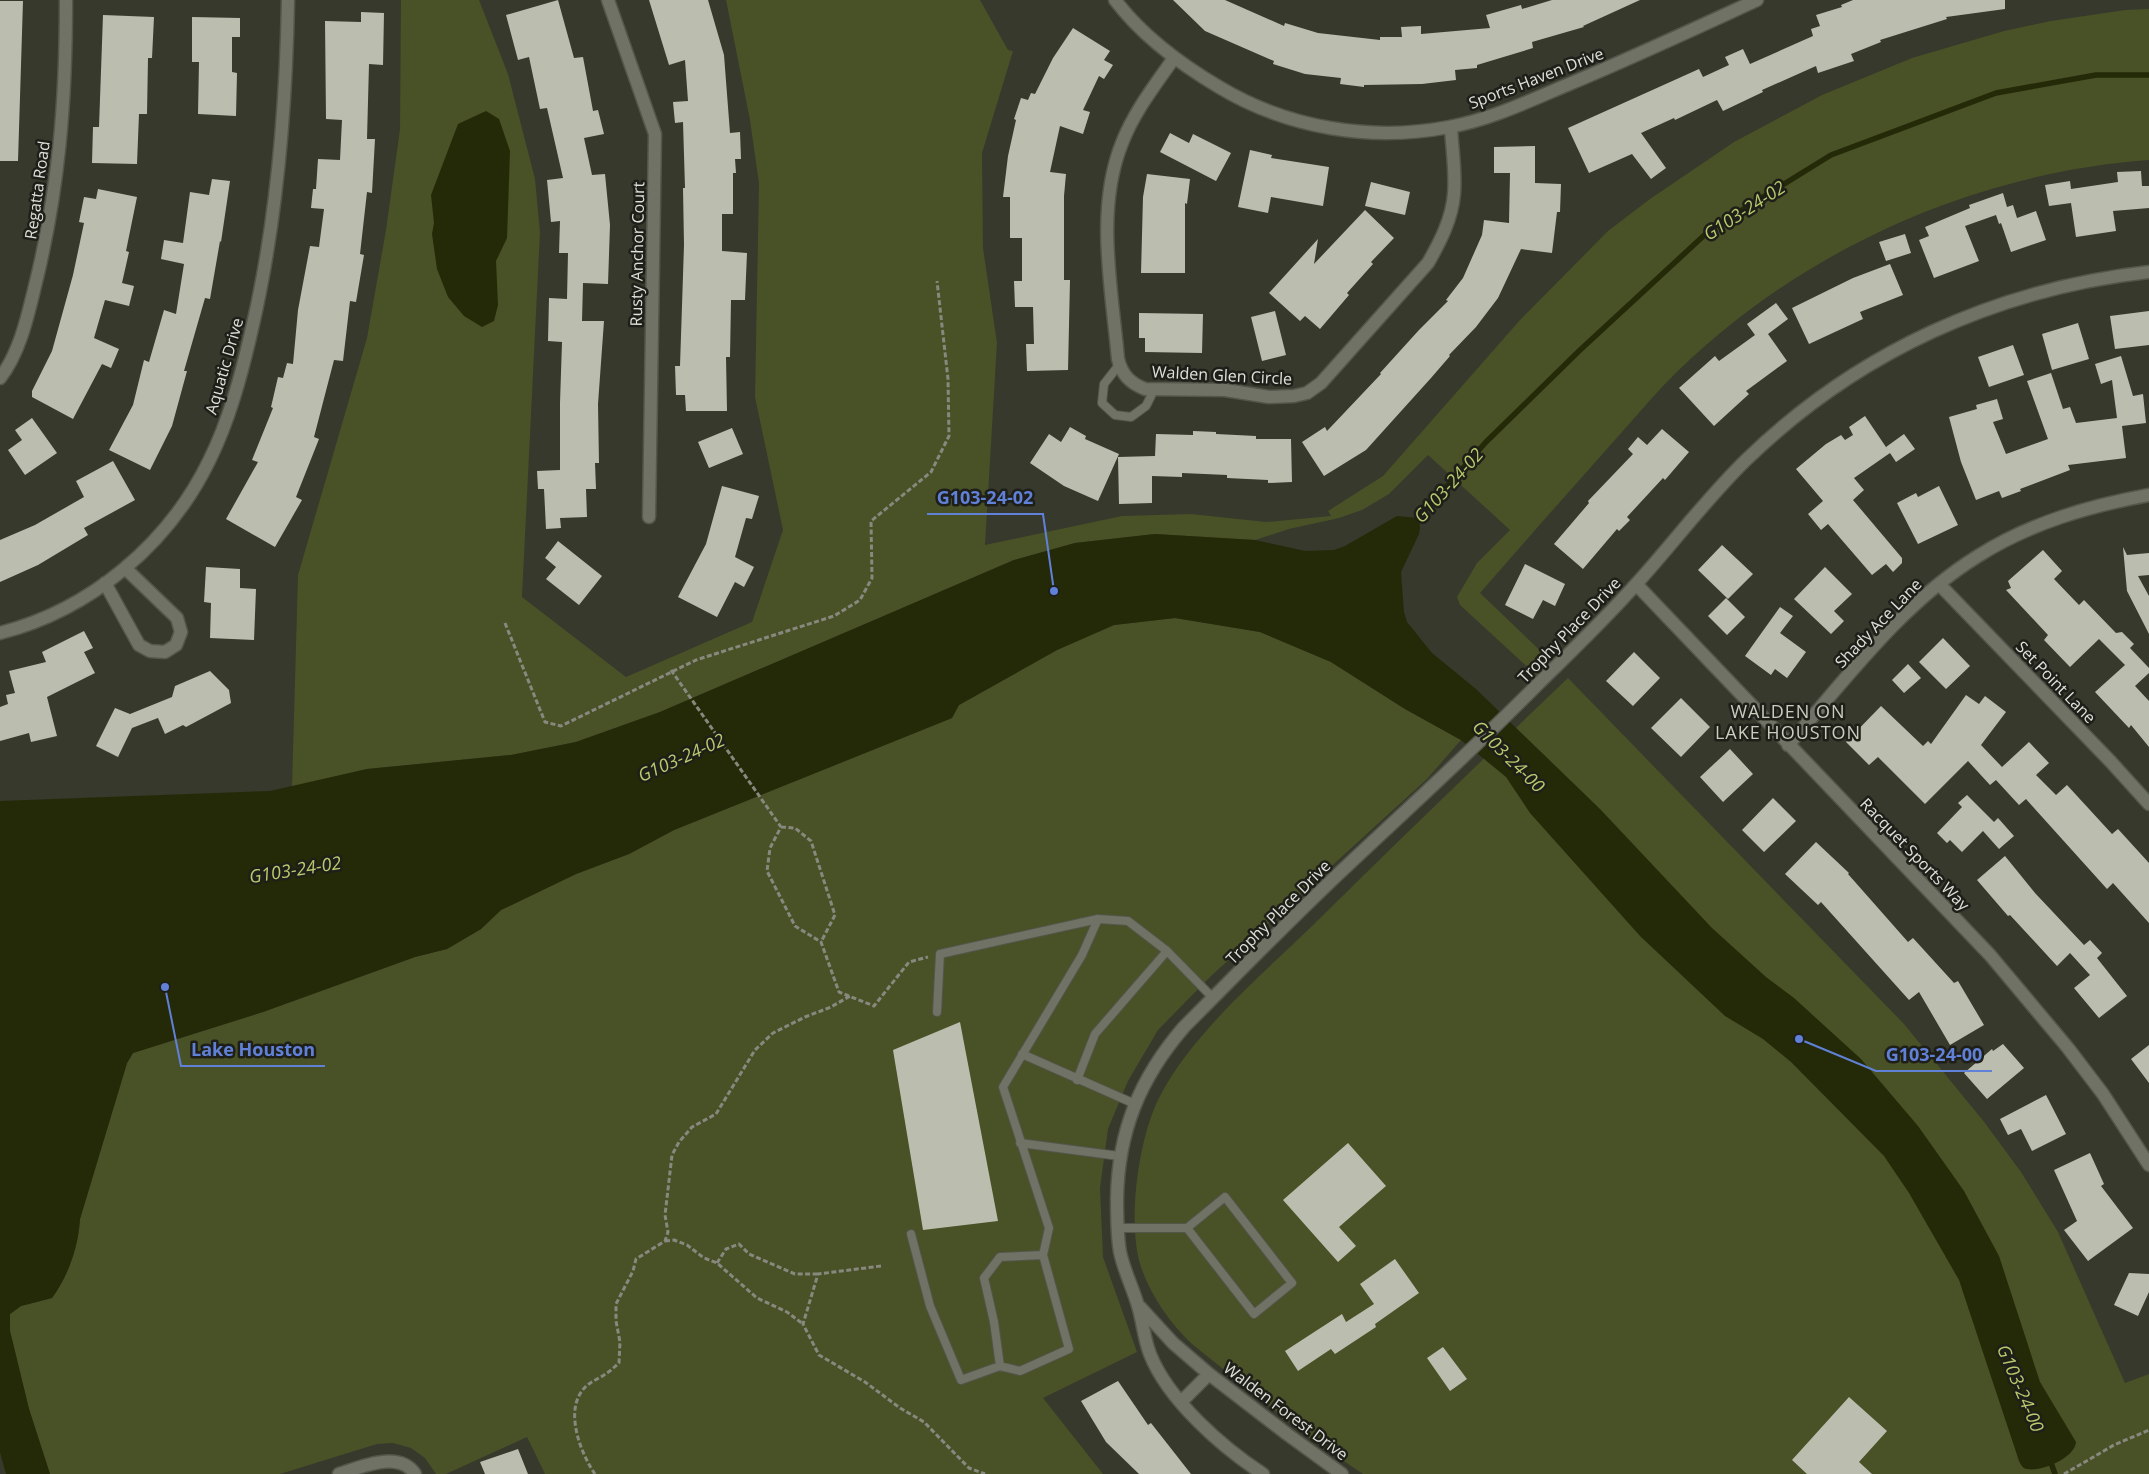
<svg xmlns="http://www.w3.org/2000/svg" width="2149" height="1474" font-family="'Open Sans',sans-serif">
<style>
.green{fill:#495127}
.water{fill:#242a07}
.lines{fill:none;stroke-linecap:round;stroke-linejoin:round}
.stream{stroke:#242a07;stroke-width:5.5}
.building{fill:#bbbeaf}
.lane-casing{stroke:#53564b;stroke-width:10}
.street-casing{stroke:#53564b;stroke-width:15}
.path{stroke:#87897f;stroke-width:3;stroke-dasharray:5 2.5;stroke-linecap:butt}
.lane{stroke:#6f7264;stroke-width:8}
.street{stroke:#6f7264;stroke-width:12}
.labels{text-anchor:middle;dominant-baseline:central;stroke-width:5;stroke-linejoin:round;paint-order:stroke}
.street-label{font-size:16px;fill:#dfe1d9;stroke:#1e1f19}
.water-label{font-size:18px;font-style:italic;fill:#b8ca6d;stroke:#1e1f19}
.neighbourhood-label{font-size:18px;letter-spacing:1px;fill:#c9cdbd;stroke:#1e1f19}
.leader{fill:none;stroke:#6181d8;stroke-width:2}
.callout-dot{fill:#6181d8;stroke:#1e1f19;stroke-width:2}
.callout-label{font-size:18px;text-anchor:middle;font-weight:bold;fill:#6181d8;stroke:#1e1f19;stroke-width:5;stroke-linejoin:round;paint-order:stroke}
</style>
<rect width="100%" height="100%" fill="#36392c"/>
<path class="green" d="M401,0H479L508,74L535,179L540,232L522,597L626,677L752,622L783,530L755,397L759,184L750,120L726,0H980L1008,50L1013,51L982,153L983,248L997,343L985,545L1122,516L1191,514L1266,522L1331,516L1328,511L1383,476L1520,320L1608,231L1650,199L1734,142L1822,95L1912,58L2004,31L2051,21L2125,10L2149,9V160C1969,173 1790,255 1664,385C1644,406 1626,428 1606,450C1564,497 1522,545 1480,593L1551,661L1536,675L1460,605L1457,597L1477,563L1510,530L1428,455L1389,494L1362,510L1339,518L1289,529L1255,540L1155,534L1075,543L1014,560L660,712L576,742L511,755L367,769L292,787L298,575L367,338L386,230L400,129Z
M1175,618L1260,632L1331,662L1405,709L1461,740L1427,779L1211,976L1158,1030L1128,1081L1108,1129L1100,1188L1103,1257L1137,1352L1043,1398L1103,1474H545L527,1437L446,1474H436L425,1458L411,1448L393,1443L377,1444L280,1474H50L29,1409L10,1331V1314L21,1306L52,1298C69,1274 78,1248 80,1219L127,1063L133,1053L263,1012L415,957L447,949L481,929L501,910L576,874L629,854L674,830L952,718L959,705L1057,650L1114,625Z
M1568,678L1904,1024L1985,1123L2021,1172L2058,1232L2125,1383L2149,1374V1474H1363L1308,1437L1192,1344C1170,1323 1153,1299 1142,1270C1126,1227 1138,1139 1159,1098C1190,1036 1259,977 1309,929C1395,844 1481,761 1568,678Z"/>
<path class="water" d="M486,111L499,119L510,151L507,238L496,261L498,305L494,321L482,327L464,316L448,297L437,269L432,234L434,223L431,195L458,124Z
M1397,516L1419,518L1420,528L1419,534L1401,572L1404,612L1407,622L1432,653L1476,689L1600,809L1712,928L1766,977L1794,998L1861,1059L1918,1126L1964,1191L1999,1256L2040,1382L2076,1442C2075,1458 2041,1472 2027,1469C2023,1469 2021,1465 2019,1461L1959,1280L1909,1193L1884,1156L1791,1062L1763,1039L1725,1016L1640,936L1530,813L1506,777L1461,740L1405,709L1331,662L1260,632L1175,618L1114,625L1057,650L959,705L952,718L674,830L629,854L576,874L501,910L481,929L447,949L415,957L263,1012L133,1053L127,1063L80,1219C78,1248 69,1274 52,1298L21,1306L10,1314V1331L29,1409L50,1474H6L0,1452V801L270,791L367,769L511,755L576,742L660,712L1014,560L1075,543L1155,534L1255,540L1305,551L1334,550L1345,546Z"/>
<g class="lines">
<path class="stream" d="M1414,523L1486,442L1579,351L1711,229L1831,155L1996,93L2096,75H2149
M2049,1457L2055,1474"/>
</g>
<path class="building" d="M558,0L574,58L583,57L593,111L598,110L604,134L584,138L592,175L605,174L610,225L608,284L583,283L582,321H604L598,404L599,463H595L596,489H586L587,517L560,518L561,528L546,529L544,489H538L537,471L560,470V403L562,342L548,341L549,298L567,299L568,253H559L560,221L551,222L547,180L563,178L547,108L540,109L529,57L518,60L506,15Z
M649,0H708L724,55L730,133L740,132L741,159H735L736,173H733V214H722V251L747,253L745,300H731L730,357H726L727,411H686L685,395H676L675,366H680L684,245L683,188H685L683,122L675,123L673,102L688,101L685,60L669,65Z
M1173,0H1225L1284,26L1285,23L1318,33L1380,40V37H1402L1401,27L1421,26V34L1490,28L1486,15L1521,5L1522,9L1552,0H1640L1583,26L1584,27L1532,42L1533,48L1477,65V68L1455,70L1456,80L1422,84L1364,85V87L1340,84L1341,78L1305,74L1273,64L1274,61L1205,31Z
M1853,0H2005V9L1946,17L1947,19L1880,40L1881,42L1851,54L1854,61L1818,73L1816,66L1762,90L1763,92L1723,111L1717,100L1675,120L1674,118L1641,133L1666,168L1651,179L1632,154L1589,173L1568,128L1699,69L1703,77L1729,65L1725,57L1743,49L1750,64L1813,36L1811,29L1820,26L1816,15L1842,7L1841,5Z
M0,1H23L18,161H0Z
M361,12L384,13L383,65L369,64L367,139H375L372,193L367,192L360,254L364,255L356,302L350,301L343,361L334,360L314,437L319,439L296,497L302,500L275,547L226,519L258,462L252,460L273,408L271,407L278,377L283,378L287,363L293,364L298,310L310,246L319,247L324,209L311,208L313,189H316L318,159L340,160L342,120L326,119L325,21L361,22Z
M103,15L154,17L152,58H148L147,114H139L137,164L92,163L93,127H99Z
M192,17L240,18V37H232V72L237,73L236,116L198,114L199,62H192Z
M1073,28L1110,51L1104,60L1113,65L1104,79L1099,76L1083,110L1090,112L1083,134L1060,126L1050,172L1066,174L1064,196V280H1070L1068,370L1027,371L1026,344H1034L1033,307H1015L1014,281H1022V238H1010V197H1003L1008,156L1016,120L1014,119L1021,98L1028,100L1031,93L1035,94L1053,58Z
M1170,133L1189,143L1193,134L1231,153L1216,181L1160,152Z
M1535,146V183L1561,184L1560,212H1557L1552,253L1521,249L1498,298L1476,327L1449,355L1450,356L1431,378L1366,450L1324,476L1302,442L1325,427L1327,431L1381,374L1380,373L1419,330L1448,301L1446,300L1463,278L1482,235L1484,220L1509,223L1510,173H1494V147Z
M1250,150L1272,155L1271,158L1329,167L1323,206L1271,197L1268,213L1238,207Z
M2141,171L2142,186H2149V208L2113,211L2116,231L2076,237L2071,203L2049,206L2045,185L2070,181L2071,189L2118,182L2117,172Z
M1147,174L1190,179L1187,204L1185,203V273H1141L1143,197Z
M212,179L230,181L221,242L220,241L210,299L205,298L184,371H187L172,426L150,470L109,450L133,405L144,360L149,362L164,310L176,314L184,264L161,259L164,240L183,243L190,192L209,195Z
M1371,182L1410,192L1405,215L1365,206Z
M98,189L137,197L126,251L129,252L122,283L134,286L129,306L105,300L94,338L119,349L111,368L102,364L73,419L32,397V391L52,351L73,275L84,223L79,222L84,197L96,199Z
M2003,193L2007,207L2013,205L2017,218L2036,211L2046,240L2011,252L2001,223L1999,224L1996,215L1965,226L1979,261L1934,278L1919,240L1929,236L1925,227L1970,208L1969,205Z
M1365,210L1394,238L1371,262L1373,264L1347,293L1349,295L1320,329L1305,316L1300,321L1269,293L1318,239L1314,264Z
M1905,234L1911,253L1886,261L1879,242Z
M1890,264L1903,295L1860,312L1863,319L1809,344L1792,308L1853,278Z
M1776,303L1788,319L1768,334L1787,361L1746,391L1749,394L1714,426L1679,388L1715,356L1719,361L1755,335L1747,324Z
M1275,311L1286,355L1262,361L1251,317Z
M2149,311V345L2115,349L2110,316Z
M1139,313L1203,314L1202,353L1145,352V338H1139Z
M2078,323L2089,359L2052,370L2042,334Z
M2013,345L2024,375L1989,387L1978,357Z
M2121,356L2133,396L2143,394L2146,423L2122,426L2126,458L2068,465L2070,470L2020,489L2021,491L2002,498L1999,491L1976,500L1961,462L1949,417L1977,409L1976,405L1997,399L2003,419L1993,422L2006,454L2048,439L2027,381L2051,373L2063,409L2070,407L2076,423L2117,418L2112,380L2101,384L2095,364Z
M1865,416L1890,453L1854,478L1864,490L1853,500L1902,558V563L1893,572L1886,564L1872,575L1828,524L1821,530L1808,514L1823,501L1796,469L1826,444L1841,435L1845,440L1853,435L1849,427Z
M32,418L57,453L25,475L8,450L22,440L15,430Z
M1070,427L1086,436L1085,439L1119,454L1098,501L1064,486L1030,463L1049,434L1061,442Z
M732,428L743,454L709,468L698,442Z
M1662,429L1689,452L1665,480L1663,478L1627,517L1630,520L1619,531L1617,529L1583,569L1554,544L1589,503L1588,501L1633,454L1628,449L1638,437L1647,445Z
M1193,431L1216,432V434L1256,436V439H1291L1292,482L1268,483V480L1227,478V475L1182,473V477L1152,476V503L1119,504L1118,457L1155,456L1156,434L1193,435Z
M1904,434L1915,449L1896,462L1886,447Z
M113,461L135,500L84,528L88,535L38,565L0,582V540L35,525L84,497L76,481Z
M722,486L759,496L752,519L746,518L735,557L754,567L744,587L735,582L717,617L678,597L706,544Z
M1939,486L1958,525L1918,544L1897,503L1916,493L1918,497Z
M558,541L602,576L579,605L546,579L556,567L545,558Z
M1722,545L1753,574L1728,599L1698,570Z
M2123,547L2127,555L2149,553V575L2138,576L2149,596V634L2127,591Z
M2043,550L2062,571L2054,579L2079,605L2084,600L2116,633L2122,632L2134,644L2130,648L2149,668V673L2135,686L2149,701V747L2131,725L2129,728L2095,692L2125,665L2099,639L2070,667L2044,640L2048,635L2006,590L2011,588L2008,581Z
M1525,564L1565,584L1555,606L1543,600L1533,619L1505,605Z
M206,567L240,569V588L256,589L254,640L210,638L211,603L204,602Z
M1825,567L1852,594L1834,611L1844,621L1831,634L1794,599Z
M1726,598L1745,617L1727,635L1708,616Z
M1780,607L1793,616L1780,633L1806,652L1787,678L1775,669L1771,675L1745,656Z
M84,631L93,648L84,652L95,673L47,697L57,736L31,742L29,733L0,741V707L8,704L6,695L15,693L9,671L46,662L42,652Z
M1943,638L1970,666L1946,689L1919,662Z
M1634,652L1660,678L1633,706L1606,681Z
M1908,664L1921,678L1904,693L1892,680Z
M210,671L229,690L231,703L186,727L183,725L165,734L158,718L132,728L118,757L96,746L115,708L130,714L172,697L175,686Z
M1966,695L1979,704L1985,696L2006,712L1981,745L2002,767L2029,742L2049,763L2036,775L2056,795L2067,785L2112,834L2118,829L2149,863V923L2113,883L2107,889L2026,799L2019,805L1996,780L1990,785L1968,761L1925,804L1878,757L1869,765L1846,742L1881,706L1923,746L1928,741L1931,744Z
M1681,698L1710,727L1681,757L1651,728Z
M1730,749L1753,774L1723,802L1700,777Z
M1967,795L1994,822L1998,818L2014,836L1999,849L1983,831L1962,852L1950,840L1947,843L1937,833L1962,807L1958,803Z
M1773,798L1796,821L1764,852L1742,830Z
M1816,842L1849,873L1848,874L1908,942L1913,938L1954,983L1958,981L1984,1025L1950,1045L1919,992L1909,1000L1821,902L1818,905L1785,874Z
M2005,856L2035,893L2084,945L2090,940L2102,953L2097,958L2127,996L2099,1018L2074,988L2090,975L2070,953L2057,966L2010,915L2008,916L1977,880Z
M960,1022L998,1221L923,1230L893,1050Z
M2003,1044L2024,1068L1987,1099L1964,1073L1992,1049L1993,1051Z
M2149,1045V1083L2131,1059Z
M2046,1095L2066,1134L2032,1151L2021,1129L2008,1135L2000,1119Z
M1348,1143L1386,1186L1339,1227L1356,1246L1338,1262L1283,1200Z
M2090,1153L2104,1184L2101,1186L2133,1228L2088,1261L2064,1230L2077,1221L2054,1170Z
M1395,1259L1419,1293L1375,1324L1376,1327L1335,1354L1331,1349L1298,1371L1285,1351L1342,1314L1346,1322L1374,1304L1360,1284Z
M2129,1273L2149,1274V1292L2138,1316L2114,1305Z
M1443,1347L1467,1379L1450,1391L1427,1358Z
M1118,1381L1148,1425L1151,1423L1191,1474H1139L1106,1442L1081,1401Z
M1849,1397L1887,1431L1859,1462L1872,1474H1807L1792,1460Z
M518,1449L528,1474H485L480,1462Z"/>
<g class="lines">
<g class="lane-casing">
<path id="lane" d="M1119,365L1104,384L1102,403L1115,415L1131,417L1146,406L1154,390
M937,1012L940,954L1098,919L1128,921L1167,951L1213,998
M1022,1054L1135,1104
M1077,1080L1095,1034L1167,951
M1020,1143L1119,1156
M1118,1228H1187L1254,1314L1292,1283L1225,1197L1187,1228
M911,1234L930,1306L961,1380L1000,1366L1020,1371L1069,1349L1043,1255L1049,1228L1003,1087L1082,955L1098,919
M1000,1366L994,1322L984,1278L1000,1257L1043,1255"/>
</g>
<g class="street-casing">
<path id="street" d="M608,0L655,134L649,517
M1115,0C1143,37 1180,64 1219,87C1287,128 1371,142 1449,127C1493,119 1533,99 1574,82C1636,56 1696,28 1757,0
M1174,58C1155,85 1134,112 1122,143C1095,210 1112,290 1118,359C1122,375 1130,383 1145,389L1225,390L1269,397L1294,396L1307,393L1321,383L1428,263C1440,242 1452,219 1454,194C1456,172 1452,149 1451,127
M0,378C19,354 27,319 34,290C59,191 66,101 66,0
M105,583L139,645L150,651L165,652L176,645L181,632L177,618L125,568
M1636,584L1990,955L2068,1048L2103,1094L2149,1165
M1939,584L2111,762L2149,804
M0,633C90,610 168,545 209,461C229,421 241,376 251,333C277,223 286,112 288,0
M1788,745C1847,678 1902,603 1978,556C2030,523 2089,506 2149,495
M1140,1307L1173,1343L1209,1374L1287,1434L1342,1474
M1181,1402L1209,1374
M339,1474C361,1467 399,1450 415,1474
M1263,1474C1223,1448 1168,1400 1150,1354C1144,1339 1143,1322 1138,1306C1133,1288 1124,1271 1120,1252C1117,1235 1117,1217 1117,1199C1118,1131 1140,1078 1184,1027C1239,972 1293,916 1350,863C1414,803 1479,744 1541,681C1574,649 1607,617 1638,582C1674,542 1707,498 1746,460C1857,352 1996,289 2149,272"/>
</g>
<path class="path" d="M505,623L545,722L561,726L696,660L834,616L860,600L872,578L871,521L931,472L949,436L948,379L937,281
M671,670L781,827L770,848L767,871L795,926L821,942L839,992L874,1006L909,962L928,957
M781,827L795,828L811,841L835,915L821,942
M665,1241L674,1240L687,1245L704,1258L717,1263L757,1298L787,1312L803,1324
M717,1263L726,1249L739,1244L749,1254L795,1274H818
M881,1266L818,1274L803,1324L819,1355L865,1382L900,1408L924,1422L969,1468L985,1474
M595,1474C581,1454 565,1413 582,1391C588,1382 599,1379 607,1373C611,1371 615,1366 619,1363L620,1342L616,1321V1304L633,1271L636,1259L665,1241L668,1232L665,1215L672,1155L679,1142L692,1127L716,1114L755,1050L773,1033L805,1017L831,1007L850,996
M2064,1474L2114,1445L2149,1430"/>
<use href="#lane" class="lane"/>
<use href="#street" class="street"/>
</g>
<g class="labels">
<g class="street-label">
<text transform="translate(1536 78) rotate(-21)">Sports Haven Drive</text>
<text transform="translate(37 190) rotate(-82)">Regatta Road</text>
<text transform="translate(637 254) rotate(-89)">Rusty Anchor Court</text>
<text transform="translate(224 366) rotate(-74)">Aquatic Drive</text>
<text transform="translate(1222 375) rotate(3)">Walden Glen Circle</text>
<text transform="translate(1878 623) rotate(-46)">Shady Ace Lane</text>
<text transform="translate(1569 630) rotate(-46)">Trophy Place Drive</text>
<text transform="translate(2056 682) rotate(46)">Set Point Lane</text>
<text transform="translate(1915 854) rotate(46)">Racquet Sports Way</text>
<text transform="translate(1278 912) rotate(-45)">Trophy Place Drive</text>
<text transform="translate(1286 1411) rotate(37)">Walden Forest Drive</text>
</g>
<g class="water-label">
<text transform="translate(1744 210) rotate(-33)">G103-24-02</text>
<text transform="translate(1448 485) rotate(-48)">G103-24-02</text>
<text transform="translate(1509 756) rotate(45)">G103-24-00</text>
<text transform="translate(681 757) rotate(-24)">G103-24-02</text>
<text transform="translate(295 869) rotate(-9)">G103-24-02</text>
<text transform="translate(2021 1388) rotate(67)">G103-24-00</text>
</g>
<g class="neighbourhood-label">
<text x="1788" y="711">WALDEN ON<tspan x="1788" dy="21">LAKE HOUSTON</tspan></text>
</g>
</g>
<path class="leader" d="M1054 591L1043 514H927M165 987L181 1066H325M1799 1039L1876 1071H1992"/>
<g class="callout-dot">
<circle cx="1054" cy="591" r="5"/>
<circle cx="165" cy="987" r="5"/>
<circle cx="1799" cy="1039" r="5"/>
</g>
<g class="callout-label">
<text x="985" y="504">G103-24-02</text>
<text x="253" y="1056">Lake Houston</text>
<text x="1934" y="1061">G103-24-00</text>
</g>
</svg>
